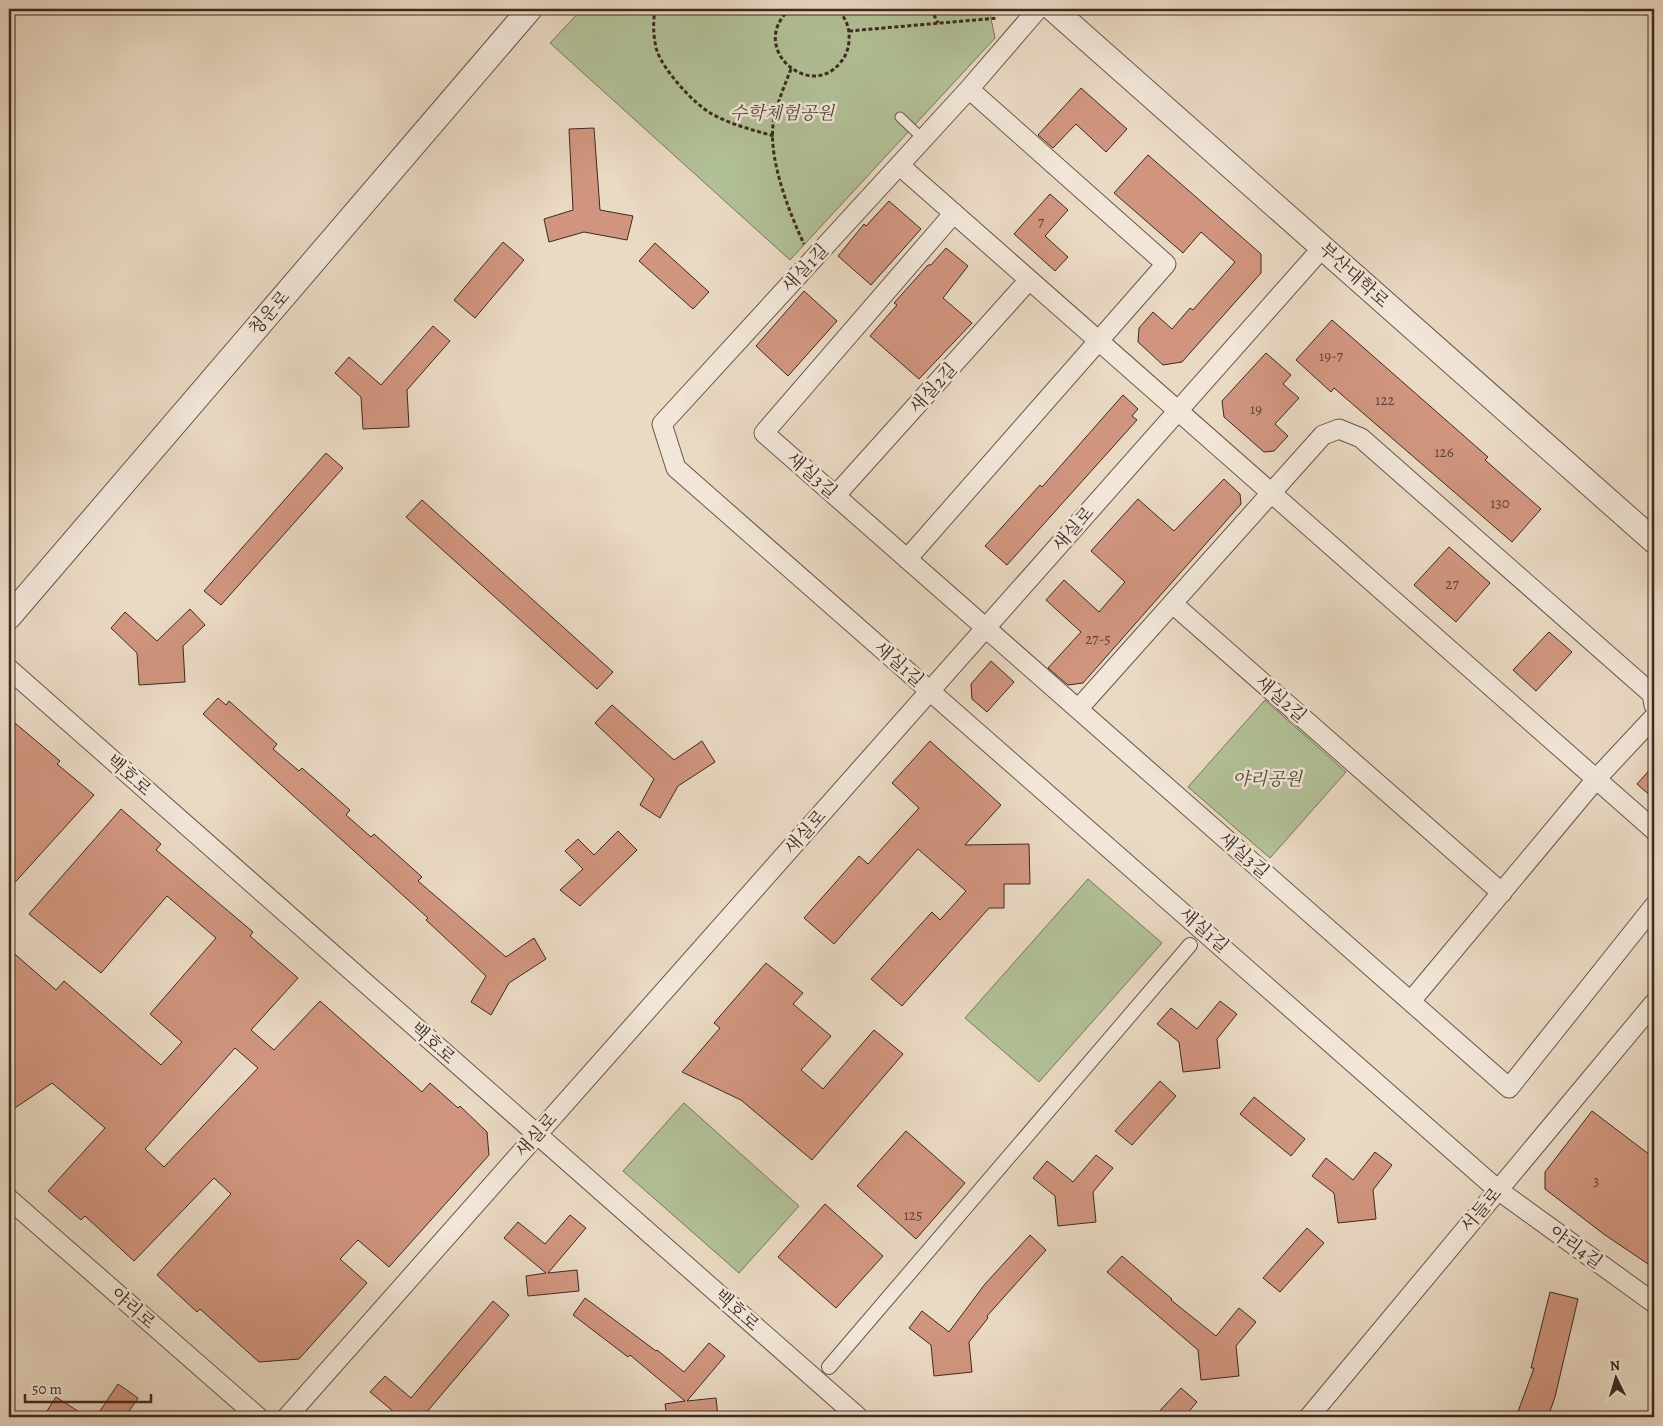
<svg xmlns="http://www.w3.org/2000/svg" width="1663" height="1426" font-family="Alegreya,'Noto Serif KR',serif">
<style>
.green{fill:#b2c097;stroke:#78755c}
.building{fill:#d1957f;stroke:#3d2a21;fill-rule:evenodd}
.lines{fill:none;stroke-linecap:round;stroke-linejoin:round}
.service-casing{stroke:#68564a;stroke-width:11}
.pedestrian-casing{stroke:#68564a;stroke-width:16}
.minor-casing{stroke:#68564a;stroke-width:21}
.tertiary-casing{stroke:#68564a;stroke-width:26}
.path{stroke:#3d2a21;stroke-width:3;stroke-dasharray:4 2.5;stroke-linecap:butt}
.service{stroke:#f1e6d8;stroke-width:9}
.pedestrian{stroke:#f1e6d8;stroke-width:14}
.minor{stroke:#f1e6d8;stroke-width:19}
.tertiary{stroke:#f1e6d8;stroke-width:24}
.labels{text-anchor:middle;dominant-baseline:central;stroke-width:5;stroke-linejoin:round;paint-order:stroke}
.number-label{font-size:15px;fill:#624538}
.park-label{font-size:18px;font-style:italic;fill:#544839;stroke:#f1e6d8}
.street-label{font-size:18px;fill:#3d2a21;stroke:#f1e6d8}
</style>
<rect width="100%" height="100%" fill="#ead9c3"/>
<filter id="stains"><feTurbulence type="fractalNoise" baseFrequency=".004" numOctaves="4"/><feColorMatrix values="0 0 0 0 .2 0 0 0 0 .09 0 0 0 0 .02 0 0 0 .5 -.17"/></filter>
<radialGradient id="worn" r=".72"><stop offset=".6" stop-color="#630" stop-opacity="0"/><stop offset="1" stop-color="#630" stop-opacity=".3"/></radialGradient>
<path class="green" d="M582,9H989L995,38L790,260L550,43Z
M1265,700L1346,772L1270,858L1188,787Z
M1088,879L1162,943L1039,1082L965,1018Z
M684,1103L799,1206L739,1273L623,1171Z"/>
<path class="building" d="M1081,88L1127,129L1106,152L1076,124L1053,148L1038,135Z
M594,128L600,210L633,216L627,240L584,232L549,242L544,219L573,210L569,129Z
M1148,155L1261,254V273L1182,362L1163,365L1138,342L1139,328L1153,312L1172,329L1190,308L1193,310L1235,262L1201,232L1183,253L1114,193Z
M1050,194L1068,210L1045,236L1068,257L1055,271L1014,234Z
M889,201L921,229L871,285L838,256L864,224L866,226Z
M503,242L524,260L475,318L454,300Z
M655,243L709,292L693,309L639,261Z
M946,248L968,266L943,298L972,323L919,379L870,336L897,305L894,303L928,265H931Z
M804,291L837,321L788,376L756,346Z
M1332,320L1488,457L1485,460L1541,509L1512,542L1334,388L1331,392L1296,360Z
M433,326L450,341L407,390L409,427L363,429L361,397L335,373L349,357L381,385Z
M1266,353L1291,375L1283,384L1299,398L1275,424L1288,436L1274,451L1264,452L1224,417L1222,401Z
M1123,395L1138,409L1132,416L1137,420L1007,565L985,546L1040,485L1042,487Z
M326,453L343,468L221,605L204,591Z
M1224,479L1240,494L1241,504L1083,683L1068,685L1048,668L1081,632L1046,600L1064,580L1099,612L1125,582L1091,551L1138,499L1174,531Z
M422,500L613,672L597,689L406,517Z
M1449,547L1490,583L1456,622L1414,585Z
M190,609L205,625L183,646L185,682L139,685L137,653L111,628L125,612L157,641Z
M1549,632L1572,652L1536,691L1513,670Z
M991,661L1014,682L987,712L972,699L971,684Z
M218,698L226,705L229,701L277,744L273,749L299,771L302,768L350,810L346,815L371,837L374,834L422,877L418,881L506,957L534,938L546,959L509,983L491,1015L471,1002L486,976L426,920L428,918L203,714Z
M612,705L674,760L702,741L715,762L678,786L660,818L640,805L654,779L595,723Z
M9,718L60,761L57,764L94,795L9,889Z
M930,741L1001,805L965,845L1029,844L1030,884H1004V908H989L902,1006L871,979L932,912L940,920L966,891L918,849L834,944L804,918L859,856L868,864L919,808L892,783Z
M1654,765V799L1637,784Z
M121,809L161,844L156,850L253,932L250,936L298,978L251,1030L274,1050L320,1001L422,1092L430,1083L458,1108L460,1106L487,1132L489,1155L389,1267L358,1240L340,1259L367,1283L299,1359L259,1362L200,1309L197,1312L157,1275L231,1194L214,1178L134,1261L85,1216L81,1220L48,1191L105,1128L52,1083L9,1112V949L56,990L64,981L161,1065L182,1042L150,1014L216,938L167,896L101,973L29,914ZM235,1048L258,1068L164,1167L145,1149Z
M618,831L637,850L580,906L560,890L583,869L565,851L578,839L594,855Z
M766,963L803,993L793,1004L831,1036L801,1070L823,1089L874,1030L903,1054L812,1160L741,1100L682,1072L720,1028L714,1023Z
M1220,1001L1237,1014L1217,1039L1220,1068L1183,1072L1179,1042L1157,1024L1171,1008L1197,1029Z
M1160,1081L1176,1096L1132,1145L1115,1131Z
M1254,1097L1305,1139L1291,1156L1240,1114Z
M1592,1111L1654,1158V1268L1605,1235L1545,1189V1172Z
M906,1131L965,1183L916,1239L857,1186Z
M1375,1152L1392,1165L1373,1190L1376,1219L1338,1223L1334,1193L1312,1176L1326,1158L1353,1180Z
M1096,1155L1113,1168L1093,1192L1096,1222L1058,1226L1055,1196L1033,1178L1047,1161L1073,1182Z
M825,1204L883,1256L836,1308L778,1257Z
M570,1215L586,1228L548,1273L577,1270L579,1291L528,1296L526,1276L546,1273L504,1238L518,1222L545,1244Z
M1307,1228L1324,1243L1280,1292L1263,1278Z
M1030,1235L1046,1250L987,1316L988,1318L969,1342L972,1372L934,1376L931,1345L909,1328L922,1311L949,1332L985,1284Z
M1122,1256L1172,1299L1171,1300L1216,1336L1239,1308L1256,1322L1236,1346L1239,1376L1201,1380L1198,1350L1107,1272Z
M1550,1292L1578,1299L1555,1397L1548,1417H1516L1534,1368H1531Z
M585,1298L656,1351L657,1350L684,1372L709,1343L725,1356L687,1401L716,1398L718,1417H667L665,1404L685,1401L630,1355L628,1357L573,1315Z
M493,1301L509,1315L426,1413L427,1417H400L370,1392L385,1376L411,1398Z
M118,1384L138,1398L125,1417H96Z
M1181,1388L1197,1402L1184,1417H1154Z
M56,1397L87,1417H43Z"/>
<g class="lines">
<g class="service-casing">
<path id="service" d="M900,117L923,139"/>
</g>
<g class="pedestrian-casing">
<path id="pedestrian" d="M829,1367L1190,945"/>
</g>
<g class="minor-casing">
<path id="minor" d="M1038,9L969,89L662,424L676,468L1498,1190L1654,1303
M899,165L1654,830
M954,213L764,433L1509,1088L1654,906
M836,495L1029,280
M907,559L1166,264L969,89
M1173,604L1502,893
M9,669L858,1417
M1078,709L1323,435L1339,429L1361,438L1652,694L1654,705
M1411,1001L1597,778L1654,717
M9,1199L258,1417
M287,1417L1323,247
M1309,1417L1654,1003"/>
</g>
<g class="tertiary-casing">
<path id="tertiary" d="M1053,9L1654,541
M9,617L530,9"/>
</g>
<path class="path" d="M655,9C653,23 653,37 657,51C664,71 694,104 712,114C732,125 753,130 774,136
M790,9C747,47 809,101 840,63C846,56 849,48 849,39C850,27 845,15 835,9
M931,9L938,23
M849,31L998,18
M791,69C784,87 776,105 773,125C769,161 789,212 804,244"/>
<use href="#service" class="service"/>
<use href="#pedestrian" class="pedestrian"/>
<use href="#minor" class="minor"/>
<use href="#tertiary" class="tertiary"/>
</g>
<g class="labels">
<g class="number-label">
<text x="1041" y="222">7</text>
<text x="1331" y="356">19-7</text>
<text x="1385" y="400">122</text>
<text x="1256" y="409">19</text>
<text x="1444" y="452">126</text>
<text x="1500" y="503">130</text>
<text x="1452" y="584">27</text>
<text x="1098" y="639">27-5</text>
<text x="1596" y="1181">3</text>
<text x="913" y="1215">125</text>
</g>
<g class="park-label">
<text x="782" y="113">수학체험공원</text>
<text x="1267" y="779">야리공원</text>
</g>
<g class="street-label">
<text transform="translate(805 268) rotate(-47)">새실1길</text>
<text transform="translate(1354 275) rotate(42)">부산대학로</text>
<text transform="translate(269 313) rotate(-49)">청운로</text>
<text transform="translate(933 388) rotate(-48)">새실2길</text>
<text transform="translate(812 475) rotate(41)">새실3길</text>
<text transform="translate(1073 529) rotate(-49)">새실로</text>
<text transform="translate(899 664) rotate(41)">새실1길</text>
<text transform="translate(1281 699) rotate(41)">새실2길</text>
<text transform="translate(129 775) rotate(41)">백호로</text>
<text transform="translate(805 832) rotate(-48)">새실로</text>
<text transform="translate(1244 855) rotate(41)">새실3길</text>
<text transform="translate(1204 930) rotate(41)">새실1길</text>
<text transform="translate(433 1043) rotate(42)">백호로</text>
<text transform="translate(536 1135) rotate(-48)">새실로</text>
<text transform="translate(1481 1210) rotate(-50)">서들로</text>
<text transform="translate(1576 1247) rotate(36)">야리4길</text>
<text transform="translate(133 1308) rotate(41)">야리로</text>
<text transform="translate(737 1310) rotate(42)">백호로</text>
</g>
</g>
<rect width="1663" height="1426" fill="none" stroke="#ead9c3" stroke-width="30"/>
<rect x="10" y="10" width="1643" height="1406" fill="none" stroke="#3d2a21" stroke-width="2.5"/>
<rect x="15" y="15" width="1633" height="1396" fill="none" stroke="#3d2a21"/>
<g transform="translate(1616 1378) rotate(355)" stroke="#f1e6d8" stroke-width="4" paint-order="stroke">
<path d="M0-4L9 19L0 12L-9 19Z" fill="#3d2a21"/>
<text y="-8" font-size="14" font-weight="bold" text-anchor="middle" fill="#3d2a21">N</text>
</g>
<path d="M25 1394v8h126v-8" fill="none" stroke="#3d2a21" stroke-width="2.5"/>
<text x="32" y="1394" font-size="15" fill="#3d2a21" stroke="#f1e6d8" stroke-width="4" paint-order="stroke">50 m</text>
<rect width="100%" height="100%" filter="url(#stains)"/>
<rect width="100%" height="100%" fill="url(#worn)"/>
</svg>
